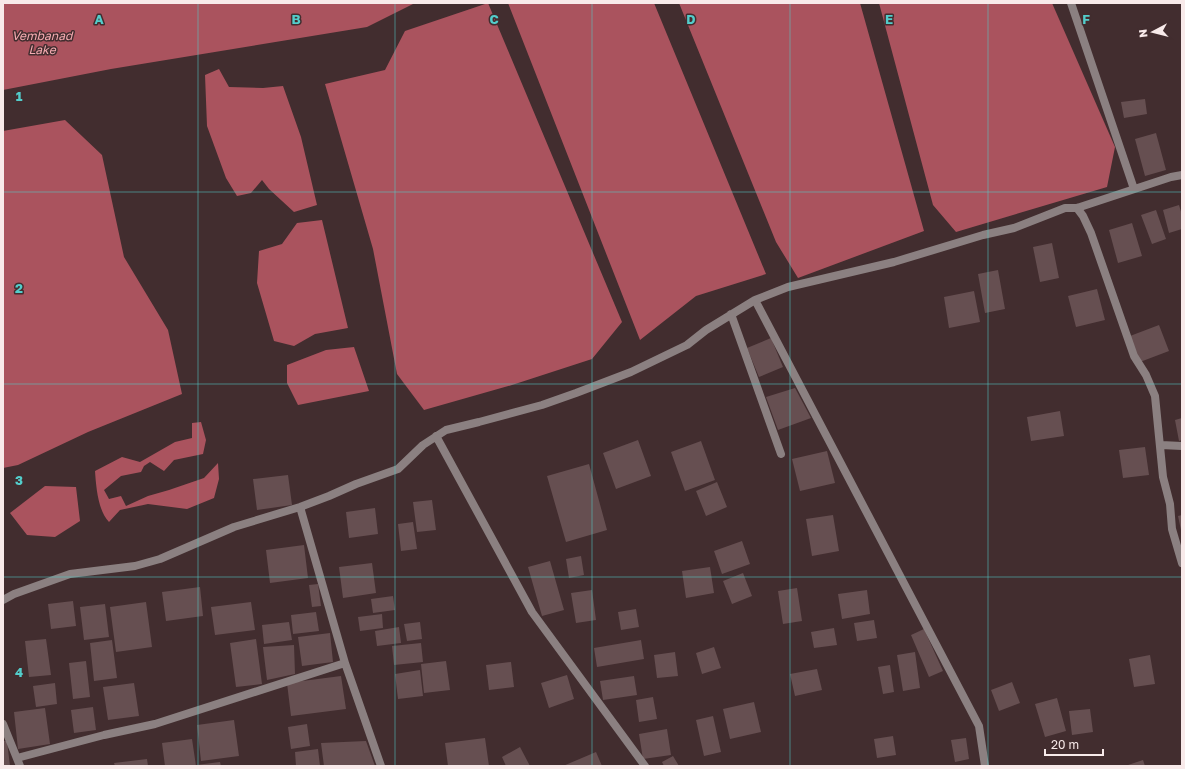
<svg xmlns="http://www.w3.org/2000/svg" width="1185" height="769" font-family="'Golos Text',sans-serif">
<style>
.water{fill:#aa535e}
.building{fill:#664f51}
.lines{fill:none;stroke-linecap:round;stroke-linejoin:round}
.street{stroke:#8b8081;stroke-width:8}
.grid{fill:none;stroke:#53cdcb;stroke-width:1;stroke-opacity:0.55}
.labels{text-anchor:middle;dominant-baseline:central;stroke-width:3;stroke-linejoin:round;paint-order:stroke}
.water-label{font-size:12px;font-style:italic;fill:#f5abb1;stroke:#422d2f}
.grid-label{font-size:13px;text-anchor:middle;font-weight:bold;fill:#53cdcb;stroke:#422d2f;stroke-width:3;stroke-linejoin:round;paint-order:stroke}
</style>
<rect width="100%" height="100%" fill="#422d2f"/>
<path class="water" d="M3,3H415L367,27L111,69L3,90Z
M488,3L622,322L592,359L512,385L424,410L397,374L373,249L325,84L385,70L405,31Z
M508,3H654L766,274L696,296L640,340Z
M679,3H860L924,231L798,278L776,242Z
M879,3H1052L1115,147L1107,187L956,232L933,205Z
M219,69L229,87L263,88L283,86L301,137L317,205L294,212L269,189L262,180L251,193L237,196L226,178L207,126L205,75Z
M65,120L102,155L124,257L168,330L182,394L88,432L18,465L3,468V131Z
M322,220L348,328L315,334L294,346L274,341L257,283L259,251L282,244L297,223Z
M354,347L369,391L298,405L287,383V365L326,350Z
M201,422L206,440L203,454L174,460L164,471L150,462L144,466L141,472L121,476L104,490L109,499L121,496L126,506L148,496L169,490L204,478L218,463L219,479L214,498L187,509L148,504L120,510L109,522C98,511 96,486 95,471L122,457L140,462L175,442L192,438V423Z
M45,486L76,487L80,521L55,537L27,535L10,513Z"/>
<path class="building" d="M1145,99L1147,114L1124,118L1121,102Z
M1156,133L1166,170L1145,176L1135,139Z
M1179,205L1182,215V229L1169,233L1163,210Z
M1156,210L1166,239L1152,244L1141,215Z
M1132,223L1142,256L1118,263L1109,230Z
M1052,243L1059,278L1040,282L1033,247Z
M998,270L1005,309L985,313L978,274Z
M1097,289L1105,320L1076,327L1068,296Z
M974,291L980,322L949,328L944,297Z
M1159,325L1169,351L1140,362L1130,336Z
M771,338L783,367L759,377L747,348Z
M795,388L811,418L778,430L766,397Z
M1060,411L1064,436L1031,441L1027,417Z
M1182,418V440L1179,441L1175,420Z
M638,440L651,476L616,489L603,453Z
M701,441L715,480L685,491L671,452Z
M1145,447L1149,475L1123,478L1119,450Z
M827,451L835,483L800,491L792,459Z
M589,464L607,530L566,542L547,476Z
M288,475L292,505L257,510L253,479Z
M717,482L727,507L706,516L696,491Z
M432,500L436,530L417,532L413,502Z
M375,508L378,534L349,538L346,512Z
M833,515L839,551L812,556L806,519Z
M1182,515V530H1181L1178,516Z
M413,522L417,549L401,551L398,524Z
M742,541L750,564L722,574L714,551Z
M304,545L308,578L270,583L266,550Z
M581,556L584,575L569,578L566,559Z
M550,561L564,610L542,616L528,567Z
M372,563L376,593L343,598L339,567Z
M710,567L714,593L686,598L682,571Z
M743,573L752,596L732,604L723,581Z
M318,584L321,606L312,607L309,585Z
M200,587L203,616L166,621L162,592Z
M797,588L802,621L783,624L778,591Z
M592,590L596,620L576,623L571,593Z
M867,590L870,614L842,619L838,594Z
M393,596L395,610L373,613L371,599Z
M73,601L76,626L51,629L48,604Z
M146,602L152,647L116,652L110,607Z
M251,602L255,630L215,635L211,607Z
M105,604L109,637L84,640L80,607Z
M636,609L639,627L621,630L618,612Z
M316,612L319,631L293,634L291,615Z
M382,614L383,628L360,631L358,617Z
M874,620L877,638L857,641L854,623Z
M289,622L292,640L264,644L262,625Z
M420,622L422,639L407,641L404,624Z
M399,627L401,643L377,646L375,631Z
M834,628L837,645L814,648L811,632Z
M924,629L943,671L929,677L911,635Z
M330,633L333,662L302,666L298,637Z
M46,639L51,675L29,677L25,641Z
M256,639L262,684L236,687L230,643Z
M112,640L117,678L94,681L90,643Z
M641,640L644,659L597,667L594,648Z
M421,643L423,662L394,665L392,646Z
M294,645L295,674L267,680L263,647Z
M714,647L721,668L702,674L696,653Z
M675,652L678,676L657,678L654,655Z
M915,652L920,688L903,691L897,655Z
M1150,655L1155,684L1134,687L1129,659Z
M86,661L90,697L73,699L69,663Z
M446,661L450,690L424,693L421,664Z
M511,662L514,687L489,690L486,665Z
M890,665L894,692L883,694L878,667Z
M817,669L822,690L795,696L790,674Z
M420,670L423,696L398,699L395,674Z
M567,675L574,699L549,708L541,683Z
M341,676L346,709L291,716L287,683Z
M634,676L637,695L603,700L600,681Z
M1012,682L1020,703L999,711L991,690Z
M55,683L57,704L36,707L33,686Z
M134,683L139,716L108,720L103,687Z
M653,697L657,719L639,722L636,700Z
M1057,698L1066,731L1045,737L1035,704Z
M754,702L761,732L730,739L723,709Z
M93,707L96,730L74,733L71,710Z
M45,708L50,744L18,749L14,712Z
M1090,709L1093,732L1072,735L1069,711Z
M713,716L721,752L704,756L696,720Z
M234,720L239,756L201,761L197,725Z
M307,724L310,746L291,749L288,727Z
M667,729L671,755L643,759L639,734Z
M893,736L896,755L877,758L874,739Z
M485,738L489,766H448L445,743Z
M966,738L969,759L955,762L951,740Z
M192,739L196,766H165L162,743Z
M3,741H7L10,766H3Z
M366,741L375,766H324L321,743Z
M520,747L530,766H506L502,757Z
M318,749L320,766H296L295,752Z
M596,752L602,766H563Z
M673,756L679,766H664L662,762Z
M147,759L148,766H115L114,763Z
M1143,760L1145,766H1125Z
M220,762L221,766H196V765Z"/>
<g class="lines">
<path class="street" d="M1071,3L1134,189
M1077,208L1083,216L1091,233L1134,356L1146,375L1155,396L1163,477L1170,504L1172,529L1182,563
M755,300L979,726L985,766
M731,314L781,454
M436,436L532,612L645,766
M1161,445L1182,446
M300,507L345,663L381,766
M3,600L14,594L70,574L135,566L160,559L234,527L300,507L329,496L356,484L398,469L423,445L446,430L479,422L542,405L576,393L631,372L687,345L706,330L755,300L788,287L894,262L983,235L1014,228L1065,208H1077L1171,177L1182,175
M3,724L20,766
M17,758L104,735L155,724L345,663"/>
</g>
<path class="grid" d="M198,3V766M395,3V766M592,3V766M790,3V766M988,3V766M3,192H1182M3,384H1182M3,577H1182"/>
<g class="labels">
<g class="water-label">
<text x="42" y="35">Vembanad<tspan x="42" dy="14">Lake</tspan></text>
</g>
</g>
<g class="grid-label">
<text x="99" y="24">A</text>
<text x="296" y="24">B</text>
<text x="494" y="24">C</text>
<text x="691" y="24">D</text>
<text x="889" y="24">E</text>
<text x="1086" y="24">F</text>
<text x="19" y="101">1</text>
<text x="19" y="293">2</text>
<text x="19" y="485">3</text>
<text x="19" y="677">4</text>
</g>
<rect width="1185" height="769" fill="none" stroke="#f8eaea" stroke-width="8"/>
<g transform="translate(1153 32) rotate(263)" stroke="#422d2f" stroke-width="3" paint-order="stroke">
<path d="M0-3L7 15L0 10L-7 15Z" fill="#f8eaea"/>
<text y="-6" font-size="11" font-weight="bold" text-anchor="middle" fill="#f8eaea">N</text>
</g>
<path d="M1045 749v6h58v-6" fill="none" stroke="#f8eaea" stroke-width="2"/>
<text x="1051" y="749" font-size="12" fill="#f8eaea" stroke="#422d2f" stroke-width="3" paint-order="stroke">20 m</text>
</svg>
